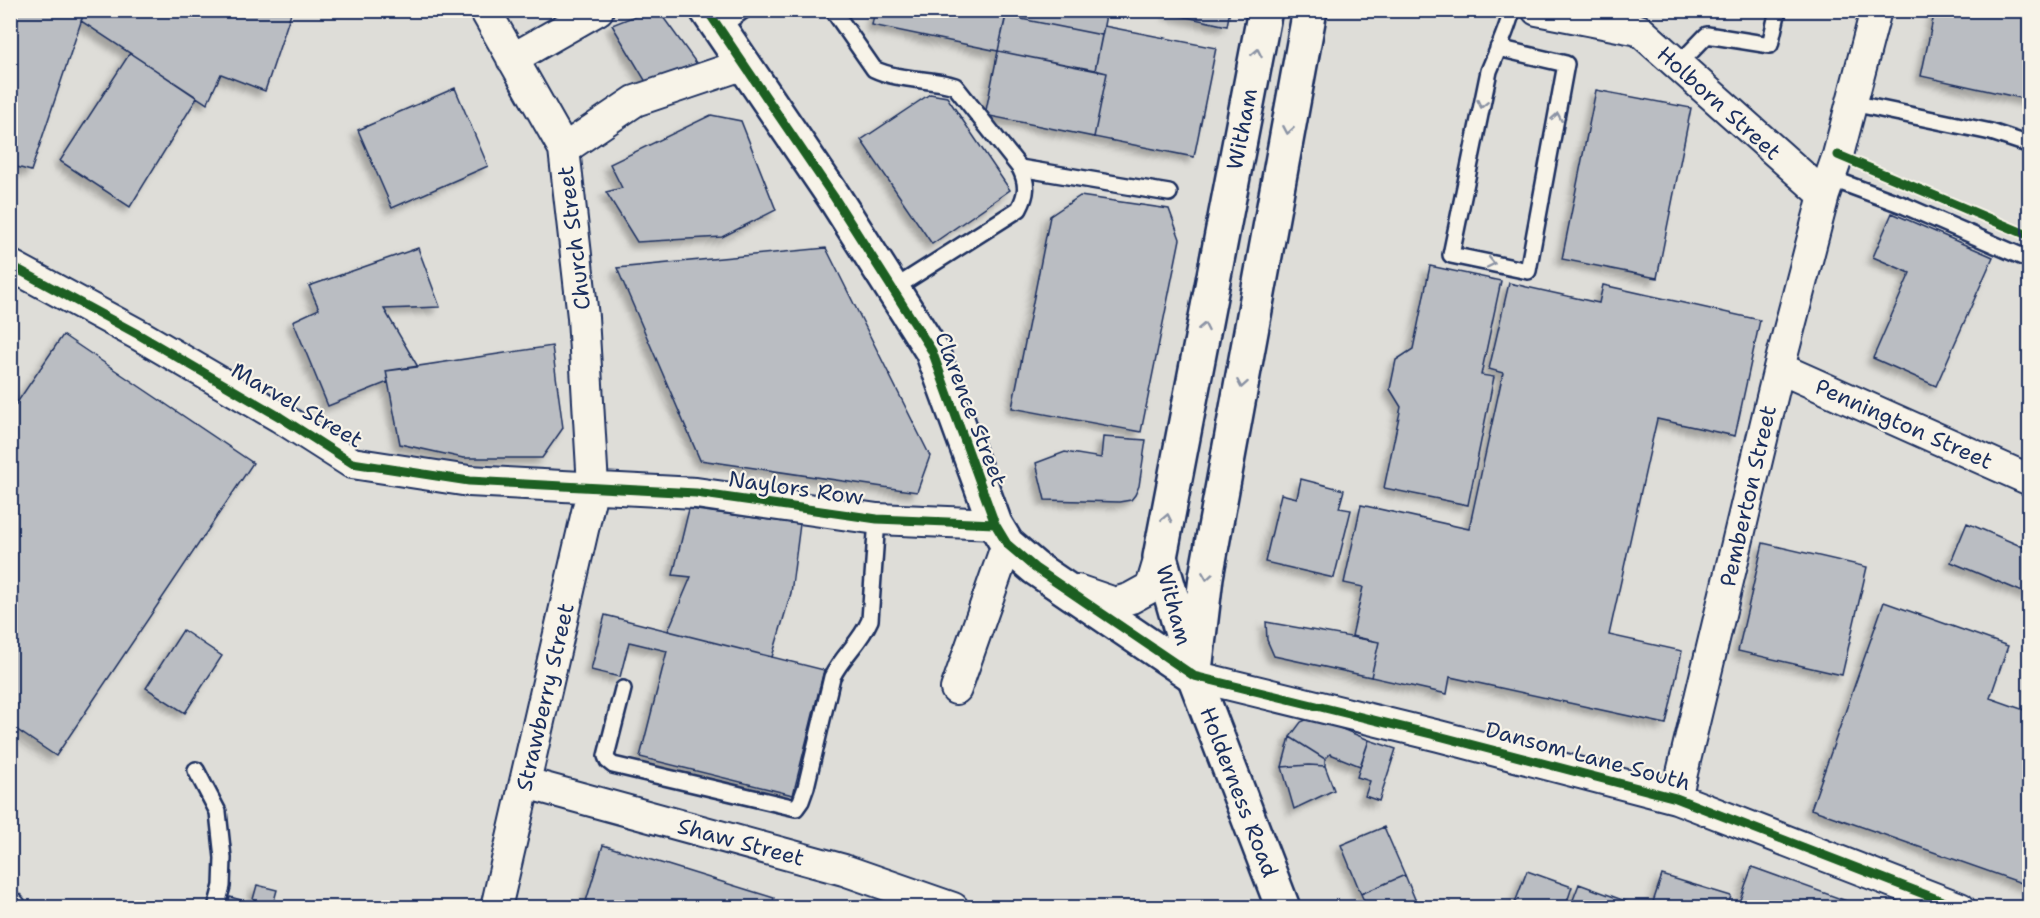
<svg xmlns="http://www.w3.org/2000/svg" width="2040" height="918" font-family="'Shantell Sans',sans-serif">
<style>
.built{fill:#deddd8}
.building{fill:#babdc2;stroke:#1b2f5e;stroke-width:1.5;filter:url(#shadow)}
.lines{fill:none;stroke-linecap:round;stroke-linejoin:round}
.lane-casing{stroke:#1b2f5e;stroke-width:20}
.street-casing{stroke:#1b2f5e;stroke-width:34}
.secondary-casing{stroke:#1b2f5e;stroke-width:38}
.highway-casing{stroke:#1b2f5e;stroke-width:38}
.lane{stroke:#f7f3e8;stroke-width:15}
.street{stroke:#f7f3e8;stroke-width:30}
.secondary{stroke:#f7f3e8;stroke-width:33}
.highway{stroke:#f7f3e8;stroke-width:33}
.cycleway-casing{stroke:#f7f3e8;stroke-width:13}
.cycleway{stroke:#1b5e20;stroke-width:9}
.oneway{stroke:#8991a3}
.labels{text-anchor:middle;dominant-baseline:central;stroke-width:4.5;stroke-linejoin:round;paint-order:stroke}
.street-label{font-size:22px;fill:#1b2f5e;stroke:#f7f3e8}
</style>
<defs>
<filter id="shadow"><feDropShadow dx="-5.5" dy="5.5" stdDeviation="3" flood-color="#0004"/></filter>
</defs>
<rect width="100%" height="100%" fill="#eeebe2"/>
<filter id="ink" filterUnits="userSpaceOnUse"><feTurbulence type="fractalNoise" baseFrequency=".0167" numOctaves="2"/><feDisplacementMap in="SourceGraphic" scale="12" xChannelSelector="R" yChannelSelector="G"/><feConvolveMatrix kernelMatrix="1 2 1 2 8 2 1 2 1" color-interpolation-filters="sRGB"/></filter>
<g filter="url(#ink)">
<path class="built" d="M10,11H2029V907H11Z"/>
<path class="building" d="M10,10H85L31,171L10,165Z
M85,10H292L265,91L221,74L207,104L81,21Z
M650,10H658L697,64L688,79L649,87L612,25Z
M875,10H1007L998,51L872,25Z
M1007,10H1107L1102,35L1006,16Z
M1169,10H1230L1227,26L1168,13Z
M1935,10H2030V100L1921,76Z
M1006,16L1102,35L1095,70L998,51Z
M1104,26L1216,48L1194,157L1094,137L1107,73L1095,70Z
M998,51L1107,73L1094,137L985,115Z
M130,53L197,98L130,207L60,161Z
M455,88L488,166L392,208L358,130Z
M1596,90L1691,108L1657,278L1562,259Z
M930,94L947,97L1010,190L932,244L861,140Z
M711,115L741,121L776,210L722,237L637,242L606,192L622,188L610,164Z
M1080,196L1169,209L1180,239L1141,432L1012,408L1050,216Z
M1892,213L1993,257L1936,386L1873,358L1910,273L1873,257Z
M418,248L440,307L384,309L418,367L386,371L388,382L328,406L293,321L319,309L309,286Z
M826,248L930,456L917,492L700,460L617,268Z
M1430,266L1501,281L1481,375L1494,377L1468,505L1384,488L1401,407L1390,389L1396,360L1413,349Z
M1509,283L1599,303L1603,285L1760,320L1735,436L1657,419L1609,635L1682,651L1666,724L1450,677L1447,694L1371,677L1379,642L1352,636L1363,587L1344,583L1361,505L1469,529L1503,373L1489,369Z
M63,335L253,463L56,756L10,725V413Z
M552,346L563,428L542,458H463L400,444L386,371Z
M1103,437L1146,440L1139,486L1135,495L1131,500L1119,502L1045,500L1036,463L1065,452L1101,458Z
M1301,479L1344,490L1339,508L1351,510L1334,578L1265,562L1281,494L1297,498Z
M689,509L800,524L791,593L772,657L668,631L691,577L673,575Z
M1967,523L2030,550V595L1951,562Z
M1763,543L1867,567L1842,675L1738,651Z
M1884,602L2008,646L1990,698L2030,712V886L1811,809Z
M605,615L824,670L793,795L640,757L667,651L629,642L620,677L591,670Z
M1266,622L1379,642L1371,677L1274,656L1267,640Z
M183,630L222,656L185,713L146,688Z
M1313,717L1369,740L1360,766L1330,754L1325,759L1290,737L1301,722Z
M1290,737L1325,759V766L1309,765L1282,767Z
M1369,740L1396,749L1379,801L1365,796L1370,781L1357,777Z
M1309,765L1325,766L1334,790L1294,809L1282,767Z
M1384,827L1405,875L1361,894L1341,845Z
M603,845L774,898L771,908H584Z
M1752,867L1866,908H1737Z
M1527,871L1572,887L1565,908H1513Z
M1405,875L1417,904L1410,908H1367L1361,894Z
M1662,875L1731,896L1727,908H1651Z
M1579,884L1644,908H1570Z
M257,885L277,890L272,908H227L230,897L252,903Z
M1450,902L1452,908H1438Z"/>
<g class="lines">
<g class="lane-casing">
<path id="lane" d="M833,10L874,69C899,81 929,78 955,86L1020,168C1028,184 1027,194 1019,209L893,289
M719,28L744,10
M1498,48L1566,64L1528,271L1451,255L1489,71C1497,51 1507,31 1512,10
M1677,66L1707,35L1770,45L1778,10
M1852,103L1991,132L2030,145
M1020,168L1169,193
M1830,178L1903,205L2030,260
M623,689L606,756L608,761L613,765L796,808L801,801L806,787L832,677C843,655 860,643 870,620L877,519
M196,770L218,812L223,858L222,886L216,908"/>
</g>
<g class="street-casing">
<path id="street" d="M485,10L564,149L583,317L593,486L496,908
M1537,10L1639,30L1824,195
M512,59L598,10
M564,149L635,101L745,64
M10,265L141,336L280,417L352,463L469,481L696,493L877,519L995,524
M1779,368L2030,480
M1077,590L1115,603L1131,598L1151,587L1160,557
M1194,676L1439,736L1676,798L1960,908
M956,689L1007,544
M526,783L844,870L953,908
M1676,798L1779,368L1824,195L1838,155L1876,10
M10,907L11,908"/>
</g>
<g class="secondary-casing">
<path id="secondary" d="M707,10L834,197L932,351L995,524L1007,544L1035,568L1194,676"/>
</g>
<g class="highway-casing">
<path id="highway" d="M1265,10L1160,557L1194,676L1283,908
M1196,662L1206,577L1310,10"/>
</g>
<use href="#lane" class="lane"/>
<use href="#street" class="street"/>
<use href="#secondary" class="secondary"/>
<use href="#highway" class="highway"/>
<g class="cycleway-casing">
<path id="cycleway" d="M707,10L834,197L932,351L995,524L1007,544L1035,568L1194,676L1439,736L1676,798L1960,908
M1838,155L2030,236
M10,265L141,336L280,417L352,463L469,481L696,493L877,519L995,524"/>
</g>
<use href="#cycleway" class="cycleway"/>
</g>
<defs><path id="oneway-chevron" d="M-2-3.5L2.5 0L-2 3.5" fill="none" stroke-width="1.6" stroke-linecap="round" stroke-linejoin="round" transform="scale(1.5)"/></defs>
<g class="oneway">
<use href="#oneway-chevron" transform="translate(1257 53) rotate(-79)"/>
<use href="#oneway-chevron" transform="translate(1482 104) rotate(102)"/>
<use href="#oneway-chevron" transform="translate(1557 117) rotate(-80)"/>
<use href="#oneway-chevron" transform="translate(1288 130) rotate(100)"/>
<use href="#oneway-chevron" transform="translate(1491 263) rotate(12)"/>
<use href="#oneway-chevron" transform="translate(1204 327) rotate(-79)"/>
<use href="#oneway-chevron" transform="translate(1242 384) rotate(100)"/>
<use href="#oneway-chevron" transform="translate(1167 518) rotate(-79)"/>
<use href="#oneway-chevron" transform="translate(1207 576) rotate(99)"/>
</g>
</g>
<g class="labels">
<g class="street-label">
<text transform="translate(1719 103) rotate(42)">Holborn Street</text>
<text transform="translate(1242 129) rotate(-79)">Witham</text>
<text transform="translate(574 238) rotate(-97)">Church Street</text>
<text transform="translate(297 405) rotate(30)">Marvel Street</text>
<text transform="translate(971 409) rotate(69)">Clarence Street</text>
<text transform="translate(1904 424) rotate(24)">Pennington Street</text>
<text transform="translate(796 488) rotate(8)">Naylors Row</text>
<text transform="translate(1748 496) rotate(-77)">Pemberton Street</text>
<text transform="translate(1174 605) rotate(75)">Witham</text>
<text transform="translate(545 697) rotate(-77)">Strawberry Street</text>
<text transform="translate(1588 756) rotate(15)">Dansom Lane South</text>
<text transform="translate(1239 792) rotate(69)">Holderness Road</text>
<text transform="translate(741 842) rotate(15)">Shaw Street</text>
</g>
</g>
<rect width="2040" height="918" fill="none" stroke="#f7f3e8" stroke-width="36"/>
<rect x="18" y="18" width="2004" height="882" fill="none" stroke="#1b2f5e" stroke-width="2" filter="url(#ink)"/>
</svg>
